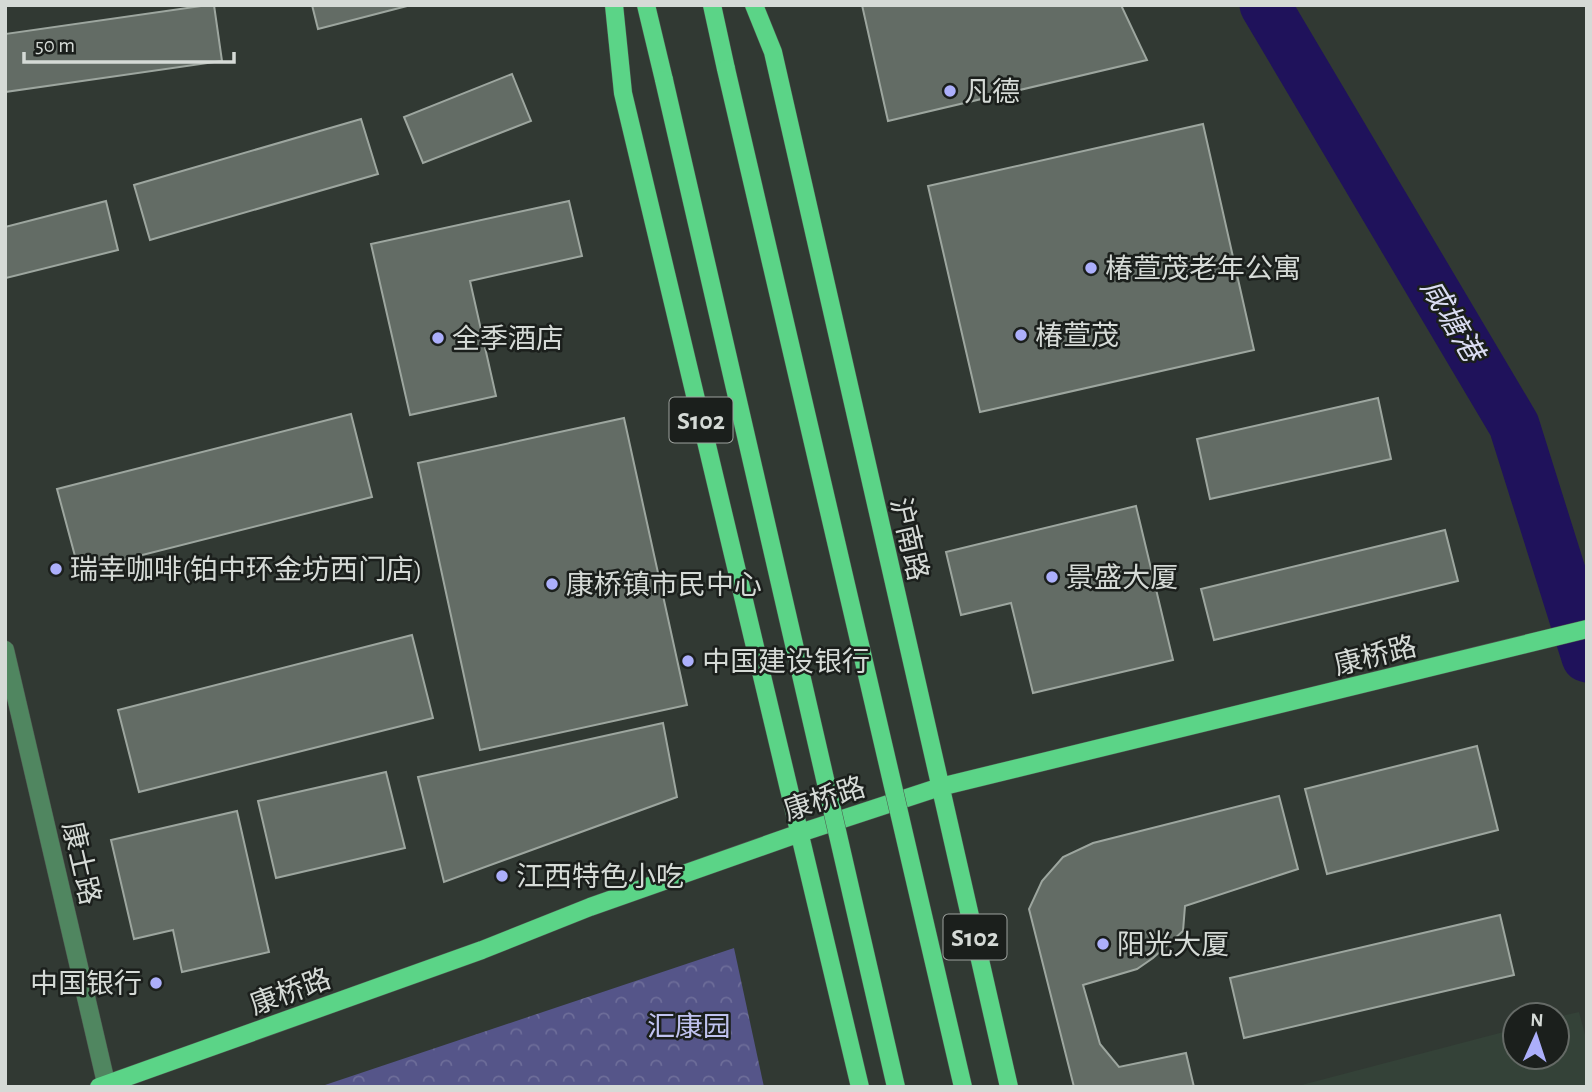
<svg xmlns="http://www.w3.org/2000/svg" width="1592" height="1092" viewBox="0 0 1592 1092" font-family="'Alegreya Sans','Noto Sans SC',sans-serif">
<defs>
<pattern id="park-crowns" width="20" height="18" patternUnits="userSpaceOnUse" patternTransform="scale(1.75)"><rect width="20" height="18" fill="#555589"/><path d="M2 6a3 3 0 1 1 6 0M12 15a3 3 0 1 1 6 0" fill="none" stroke="#6d6d99"/></pattern>
</defs>
<rect width="100%" height="100%" fill="#313933"/>
<path fill="#344238" d="M 1579,1012 L 1587,1042 L 1587,1087 L 1294,1087 L 1515,1029 L 1515,1057 L 1557,1057 L 1557,1017 Z"/>
<path fill="url(#park-crowns)" d="M 734,948 L 764,1087 L 319,1087 Z"/>
<g fill="none" stroke-linecap="round" stroke-linejoin="round">
<path stroke="#1f125b" stroke-width="51" d="M 1265,5 L 1514,425 L 1587,657"/>
</g>
<path fill="#636c65" stroke="#9da69f" stroke-width="2" d="M 208,5 L 214,5 L 222,61 L 5,92 L 5,34 Z
M 312,5 L 411,5 L 318,29 Z
M 862,5 L 1121,5 L 1147,60 L 888,121 Z
M 512,74 L 531,121 L 423,163 L 404,117 Z
M 361,119 L 378,174 L 150,240 L 134,185 Z
M 1203,124 L 1254,350 L 980,412 L 928,186 Z
M 106,201 L 118,250 L 6,278 L 5,227 Z
M 569,201 L 582,256 L 470,281 L 496,396 L 410,415 L 371,244 Z
M 1378,398 L 1391,459 L 1210,499 L 1197,439 Z
M 351,414 L 372,497 L 79,571 L 57,489 Z
M 624,418 L 687,705 L 480,750 L 418,463 Z
M 1136,506 L 1173,660 L 1033,693 L 1011,603 L 961,615 L 946,552 Z
M 1445,530 L 1458,581 L 1214,640 L 1201,589 Z
M 412,635 L 433,718 L 139,792 L 118,710 Z
M 663,723 L 677,797 L 444,882 L 418,777 Z
M 1477,746 L 1498,830 L 1327,874 L 1305,789 Z
M 386,772 L 405,848 L 276,878 L 258,801 Z
M 1279,796 L 1298,869 L 1185,906 L 1183,931 L 1153,958 L 1137,969 L 1083,985 L 1100,1044 L 1119,1067 L 1186,1053 L 1194,1087 L 1074,1087 L 1029,909 L 1042,881 L 1063,857 L 1093,843 Z
M 237,811 L 269,952 L 182,972 L 173,930 L 134,939 L 111,840 Z
M 1500,915 L 1514,975 L 1244,1038 L 1230,978 Z"/>
<g fill="none" stroke-linecap="round" stroke-linejoin="round">
<g stroke="#4f5650" stroke-width="19">
<path id="minor" d="M 5,650 L 107,1087"/>
</g>
<g stroke="#4f5650" stroke-width="19">
<path id="major" d="M 614,5 L 623,93 L 860,1087
M 646,5 L 664,80
M 712,5 L 726,69
M 754,5 L 773,52 L 1009,1087
M 99,1087 L 482,950 L 590,907 L 800,833 L 940,787 L 1587,629"/>
</g>
<use href="#minor" stroke="#508660" stroke-width="18"/>
<use href="#major" stroke="#5bd487" stroke-width="18"/>
<g stroke="#4f5650" stroke-width="19" stroke-linecap="butt">
<path id="major-bridge" d="M 726,69 L 963,1087
M 664,80 L 896,1087"/>
</g>
<use href="#major-bridge" stroke="#5bd487" stroke-width="18"/>
</g>
<g fill="#acaffb" stroke="#1b1f1c" stroke-width="2.5">
<circle cx="950" cy="91" r="7"/>
<circle cx="1091" cy="268" r="7"/>
<circle cx="1021" cy="335" r="7"/>
<circle cx="438" cy="338" r="7"/>
<circle cx="56" cy="569" r="7"/>
<circle cx="1052" cy="577" r="7"/>
<circle cx="552" cy="584" r="7"/>
<circle cx="688" cy="661" r="7"/>
<circle cx="502" cy="876" r="7"/>
<circle cx="1103" cy="944" r="7"/>
<circle cx="156" cy="983" r="7"/>
</g>
<g text-anchor="middle" stroke-width="5" stroke-linejoin="round" paint-order="stroke">
<g fill="#1b1f1c" stroke="#9da29e" stroke-width="2">
<rect x="669.5" y="397.5" width="63" height="45" rx="5"/>
<rect x="943.5" y="914.5" width="63" height="45" rx="5"/>
</g>
<g font-size="26" font-weight="bold" fill="#d5dad6">
<text x="701" y="429">S102</text>
<text x="975" y="946">S102</text>
</g>
<g font-size="28" fill="#d5dad6" stroke="#1b1f1c" text-anchor="start">
<text x="964" y="101">凡德</text>
<text x="1105" y="278">椿萱茂老年公寓</text>
<text x="1035" y="345">椿萱茂</text>
<text x="452" y="348">全季酒店</text>
<text x="70" y="579">瑞幸咖啡(铂中环金坊西门店)</text>
<text x="1066" y="587">景盛大厦</text>
<text x="566" y="594">康桥镇市民中心</text>
<text x="702" y="671">中国建设银行</text>
<text x="516" y="886">江西特色小吃</text>
<text x="1117" y="954">阳光大厦</text>
<text x="142" y="993" text-anchor="end">中国银行</text>
</g>
<g font-size="28" fill="#d5dad6" stroke="#1b1f1c">
<text transform="translate(910 539) rotate(77)" y="10">沪南路</text>
<text transform="translate(1375 655) rotate(-14)" y="10">康桥路</text>
<text transform="translate(824 798) rotate(-18)" y="10">康桥路</text>
<text transform="translate(82 863) rotate(77)" y="10">康士路</text>
<text transform="translate(290 991) rotate(-20)" y="10">康桥路</text>
</g>
<g font-size="28" fill="#c0c3ef" stroke="#1b1f1c">
<text x="689" y="1036">汇康园</text>
</g>
<g font-size="30" font-style="italic" fill="#dadcf2" stroke="#1b1f1c">
<text transform="translate(1452 320) rotate(59)" y="10">咸塘港</text>
</g>
</g>
<rect width="1592" height="1092" fill="none" stroke="#d5dad6" stroke-width="14"/>
<g transform="translate(1536 1036) rotate(3)"><circle r="33" fill="#1b1f1c" stroke="#656a66" stroke-width="2"/>
<path d="M0-5L12 26L0 18L-12 26Z" fill="#acaffb"/>
<text y="-10" font-size="19" font-weight="bold" text-anchor="middle" fill="#d5dad6">N</text>
</g>
<path d="M24 52v10h210v-10" fill="none" stroke="#d5dad6" stroke-width="3.5"/>
<text x="35" y="52" font-size="21" fill="#d5dad6" stroke="#1b1f1c" stroke-width="5" paint-order="stroke">50 m</text>
</svg>
